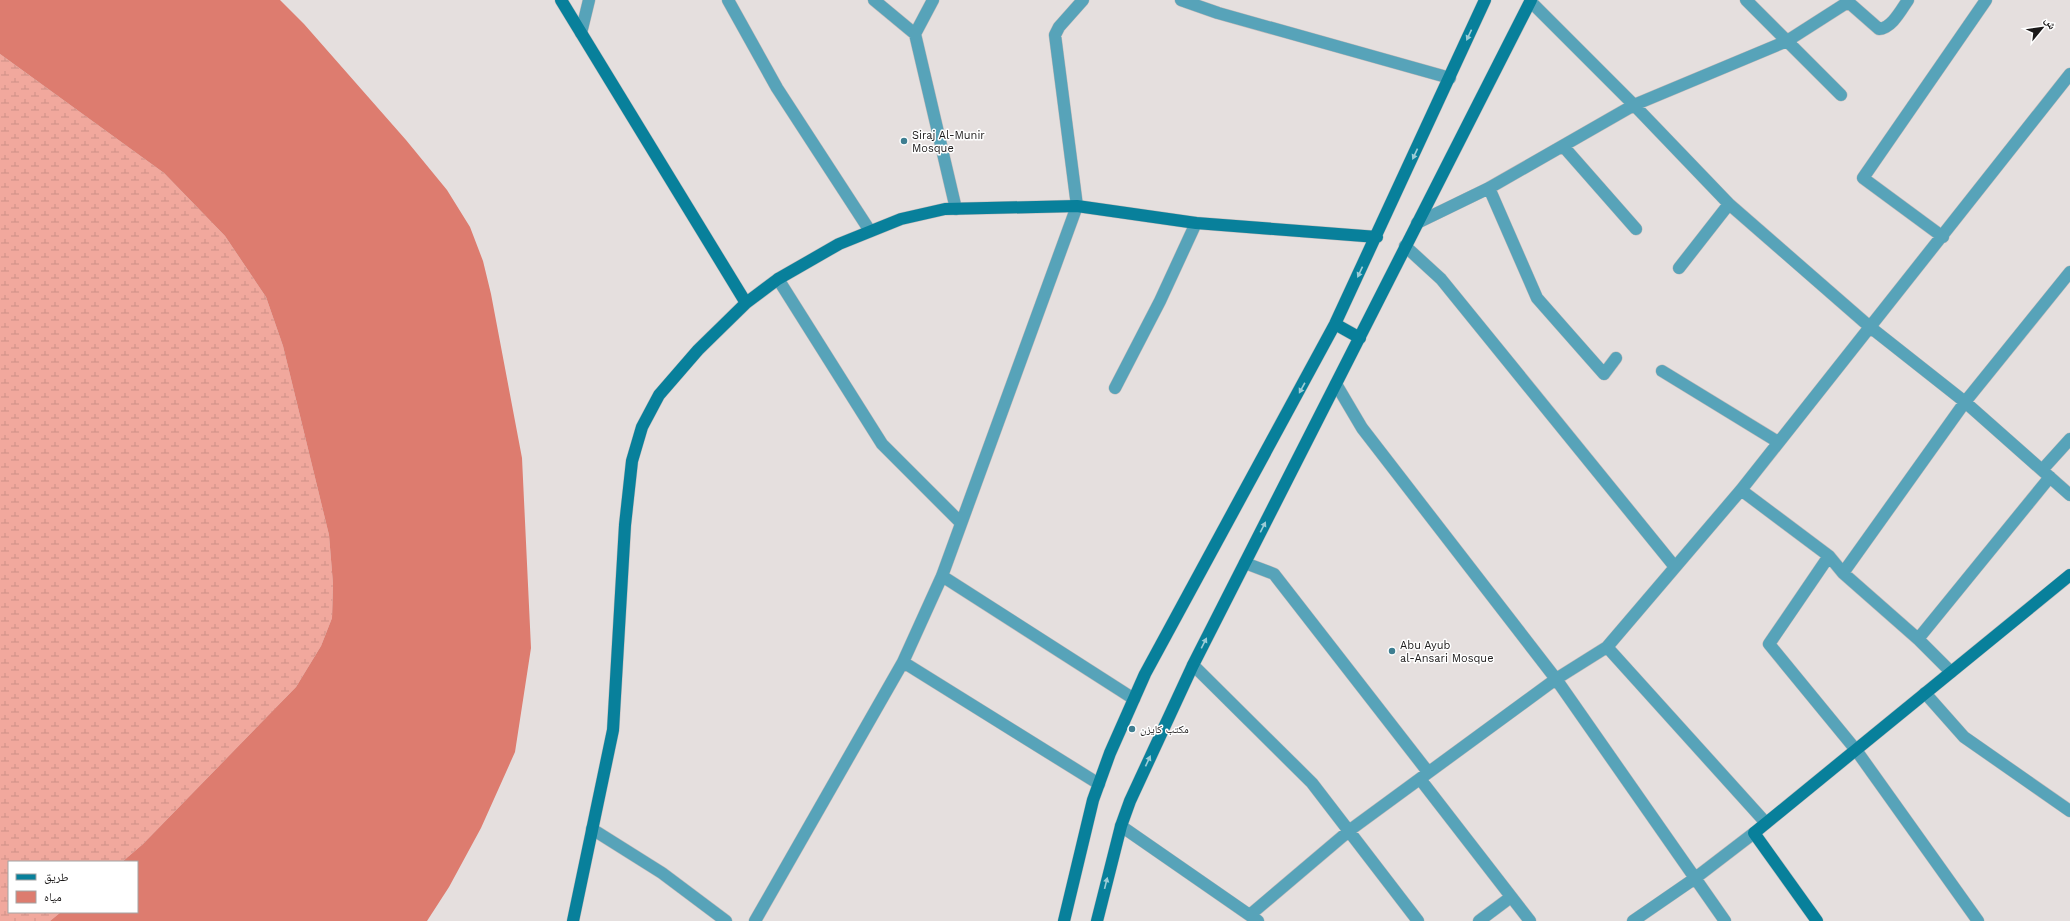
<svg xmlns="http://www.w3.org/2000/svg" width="2070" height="921" viewBox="0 0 2070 921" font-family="'Work Sans','Noto Naskh Arabic',sans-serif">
<defs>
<pattern id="wetland-marsh" width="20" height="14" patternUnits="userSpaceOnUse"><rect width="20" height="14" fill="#f1a89d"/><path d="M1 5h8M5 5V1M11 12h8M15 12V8" fill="none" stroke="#ce9087"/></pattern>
</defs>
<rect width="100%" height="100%" fill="#e5dfde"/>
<path fill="url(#wetland-marsh)" d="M 0,54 L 164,173 L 225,236 L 266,297 L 283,346 L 329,535 L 333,584 L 332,618 L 321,646 L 296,687 L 143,844 L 122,862 L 9,862 L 9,912 L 61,912 L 50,921 L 0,921 Z"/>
<path fill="#dd7c6f" d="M 0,0 L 280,0 L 304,24 L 406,140 L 447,190 L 470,227 L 483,261 L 491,294 L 522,458 L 531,648 L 515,752 L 481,828 L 449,887 L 427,921 L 50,921 L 61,912 L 137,912 L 137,862 L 122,862 L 143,844 L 296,687 L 321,646 L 332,618 L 333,584 L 329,535 L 283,346 L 266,297 L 225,236 L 164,173 L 0,54 Z"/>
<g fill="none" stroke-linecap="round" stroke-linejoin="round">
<g stroke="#c1bbbb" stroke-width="13">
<path id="street" d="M 728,0 L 777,88 L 870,231
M 874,0 L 915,34 L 956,209
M 1181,0 L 1218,13 L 1450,78
M 1746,0 L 1841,95
M 1846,0 L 1879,29 C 1892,28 1901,10 1908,0
M 1531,2 L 1634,105 L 1729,204 L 1870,327 L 1965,402 L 2070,495
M 581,33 L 589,0
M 915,34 L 933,0
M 1563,146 L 1636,229
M 1489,188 L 1537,298 L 1604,374 L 1616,358
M 1417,223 L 1489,188 L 1634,105 L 1787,41 L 1848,2
M 1943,237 L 1863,178 L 1986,0
M 1405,246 L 1441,279 L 1675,567
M 1679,268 L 1729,204
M 778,279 L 882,444 L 960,522
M 1662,371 L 1778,442
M 1336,384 L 1362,428 L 1556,679 L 1725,921
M 1115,388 L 1160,301 L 1196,223
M 2042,470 L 2070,439
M 1741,490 L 1829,556 L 1843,573 L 1918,639 L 1951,672
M 1829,556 L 1769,644 L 1856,750 L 1978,921
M 1245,563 L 1274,574 L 1428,772
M 1843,573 L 1965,402 L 2070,272
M 942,576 L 1134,699
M 1918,639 L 2050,477
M 1607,647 L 1766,823
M 903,662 L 1099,784
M 1193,665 L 1312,783 L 1418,921
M 1925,693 L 1964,737 L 2070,811
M 1420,779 L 1530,921
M 1121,826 L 1258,921
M 592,829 L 662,873 L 726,921
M 1251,914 L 1350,830 L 1556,679 L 1607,647 L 1741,490 L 2070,74
M 755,921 L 903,662 L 942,576 L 1077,206 L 1055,35 L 1059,27 L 1083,0
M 1479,921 L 1511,897
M 1633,921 L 1694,879 L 1754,833"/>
</g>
<g stroke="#c1bbbb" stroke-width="13">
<path id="secondary" d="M 561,0 L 746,303
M 1335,324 L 1360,338
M 573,921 L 613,730 L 625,525 L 632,461 L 642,427 L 659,395 L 698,350 L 746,303 L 778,279 L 839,244 L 901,219 L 945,209 L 1077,206 L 1196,223 L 1377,237
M 1064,921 L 1093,800 L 1110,753 L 1145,674 L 1335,324 L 1485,0
M 1097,921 L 1121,826 L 1130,801 L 1193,665 L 1531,0
M 1817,921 L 1754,833 L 2070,575"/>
</g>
<use href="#street" stroke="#57a3b9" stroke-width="12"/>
<use href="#secondary" stroke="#08809b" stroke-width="12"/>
</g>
<defs><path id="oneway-solid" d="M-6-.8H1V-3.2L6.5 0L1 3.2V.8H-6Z"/></defs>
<g fill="#9cccd7">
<use href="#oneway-solid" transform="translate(1469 35) rotate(115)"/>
<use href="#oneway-solid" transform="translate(1415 154) rotate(115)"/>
<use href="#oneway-solid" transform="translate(1360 272) rotate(115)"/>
<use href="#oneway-solid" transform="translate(1302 388) rotate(119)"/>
<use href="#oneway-solid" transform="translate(1263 527) rotate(-63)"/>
<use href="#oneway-solid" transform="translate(1204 643) rotate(-63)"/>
<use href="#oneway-solid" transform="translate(1148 761) rotate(-65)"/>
<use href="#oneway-solid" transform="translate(1106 883) rotate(-76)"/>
</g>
<g fill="#3e7e91" stroke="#fff" stroke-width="1.5">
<circle cx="904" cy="141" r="4"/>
<circle cx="1392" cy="651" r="4"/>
<circle cx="1132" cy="729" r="4"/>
</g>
<g text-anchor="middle" stroke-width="3" stroke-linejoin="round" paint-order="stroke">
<g font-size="11" fill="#1b1919" stroke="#fff" text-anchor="start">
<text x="912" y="139">Siraj Al-Munir<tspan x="912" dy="13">Mosque</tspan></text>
<text x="1400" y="649">Abu Ayub<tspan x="1400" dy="13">al-Ansari Mosque</tspan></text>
<text x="1140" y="733">مكتب كايزن</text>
</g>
</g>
<rect x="8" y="861" width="130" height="52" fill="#ffffff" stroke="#a4a3a3"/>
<rect x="16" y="874" width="20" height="6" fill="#08809b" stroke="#a4a3a3"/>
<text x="44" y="881" font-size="12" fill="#1b1919">طريق</text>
<rect x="16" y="891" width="20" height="12" fill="#dd7c6f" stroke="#a4a3a3"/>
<text x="44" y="901" font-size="12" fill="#1b1919">مياه</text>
<g transform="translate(2042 28) rotate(61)" stroke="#ffffff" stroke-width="3" paint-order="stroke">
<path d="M0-3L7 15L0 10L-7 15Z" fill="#1b1919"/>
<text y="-6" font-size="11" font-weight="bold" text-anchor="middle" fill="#1b1919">ش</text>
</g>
</svg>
